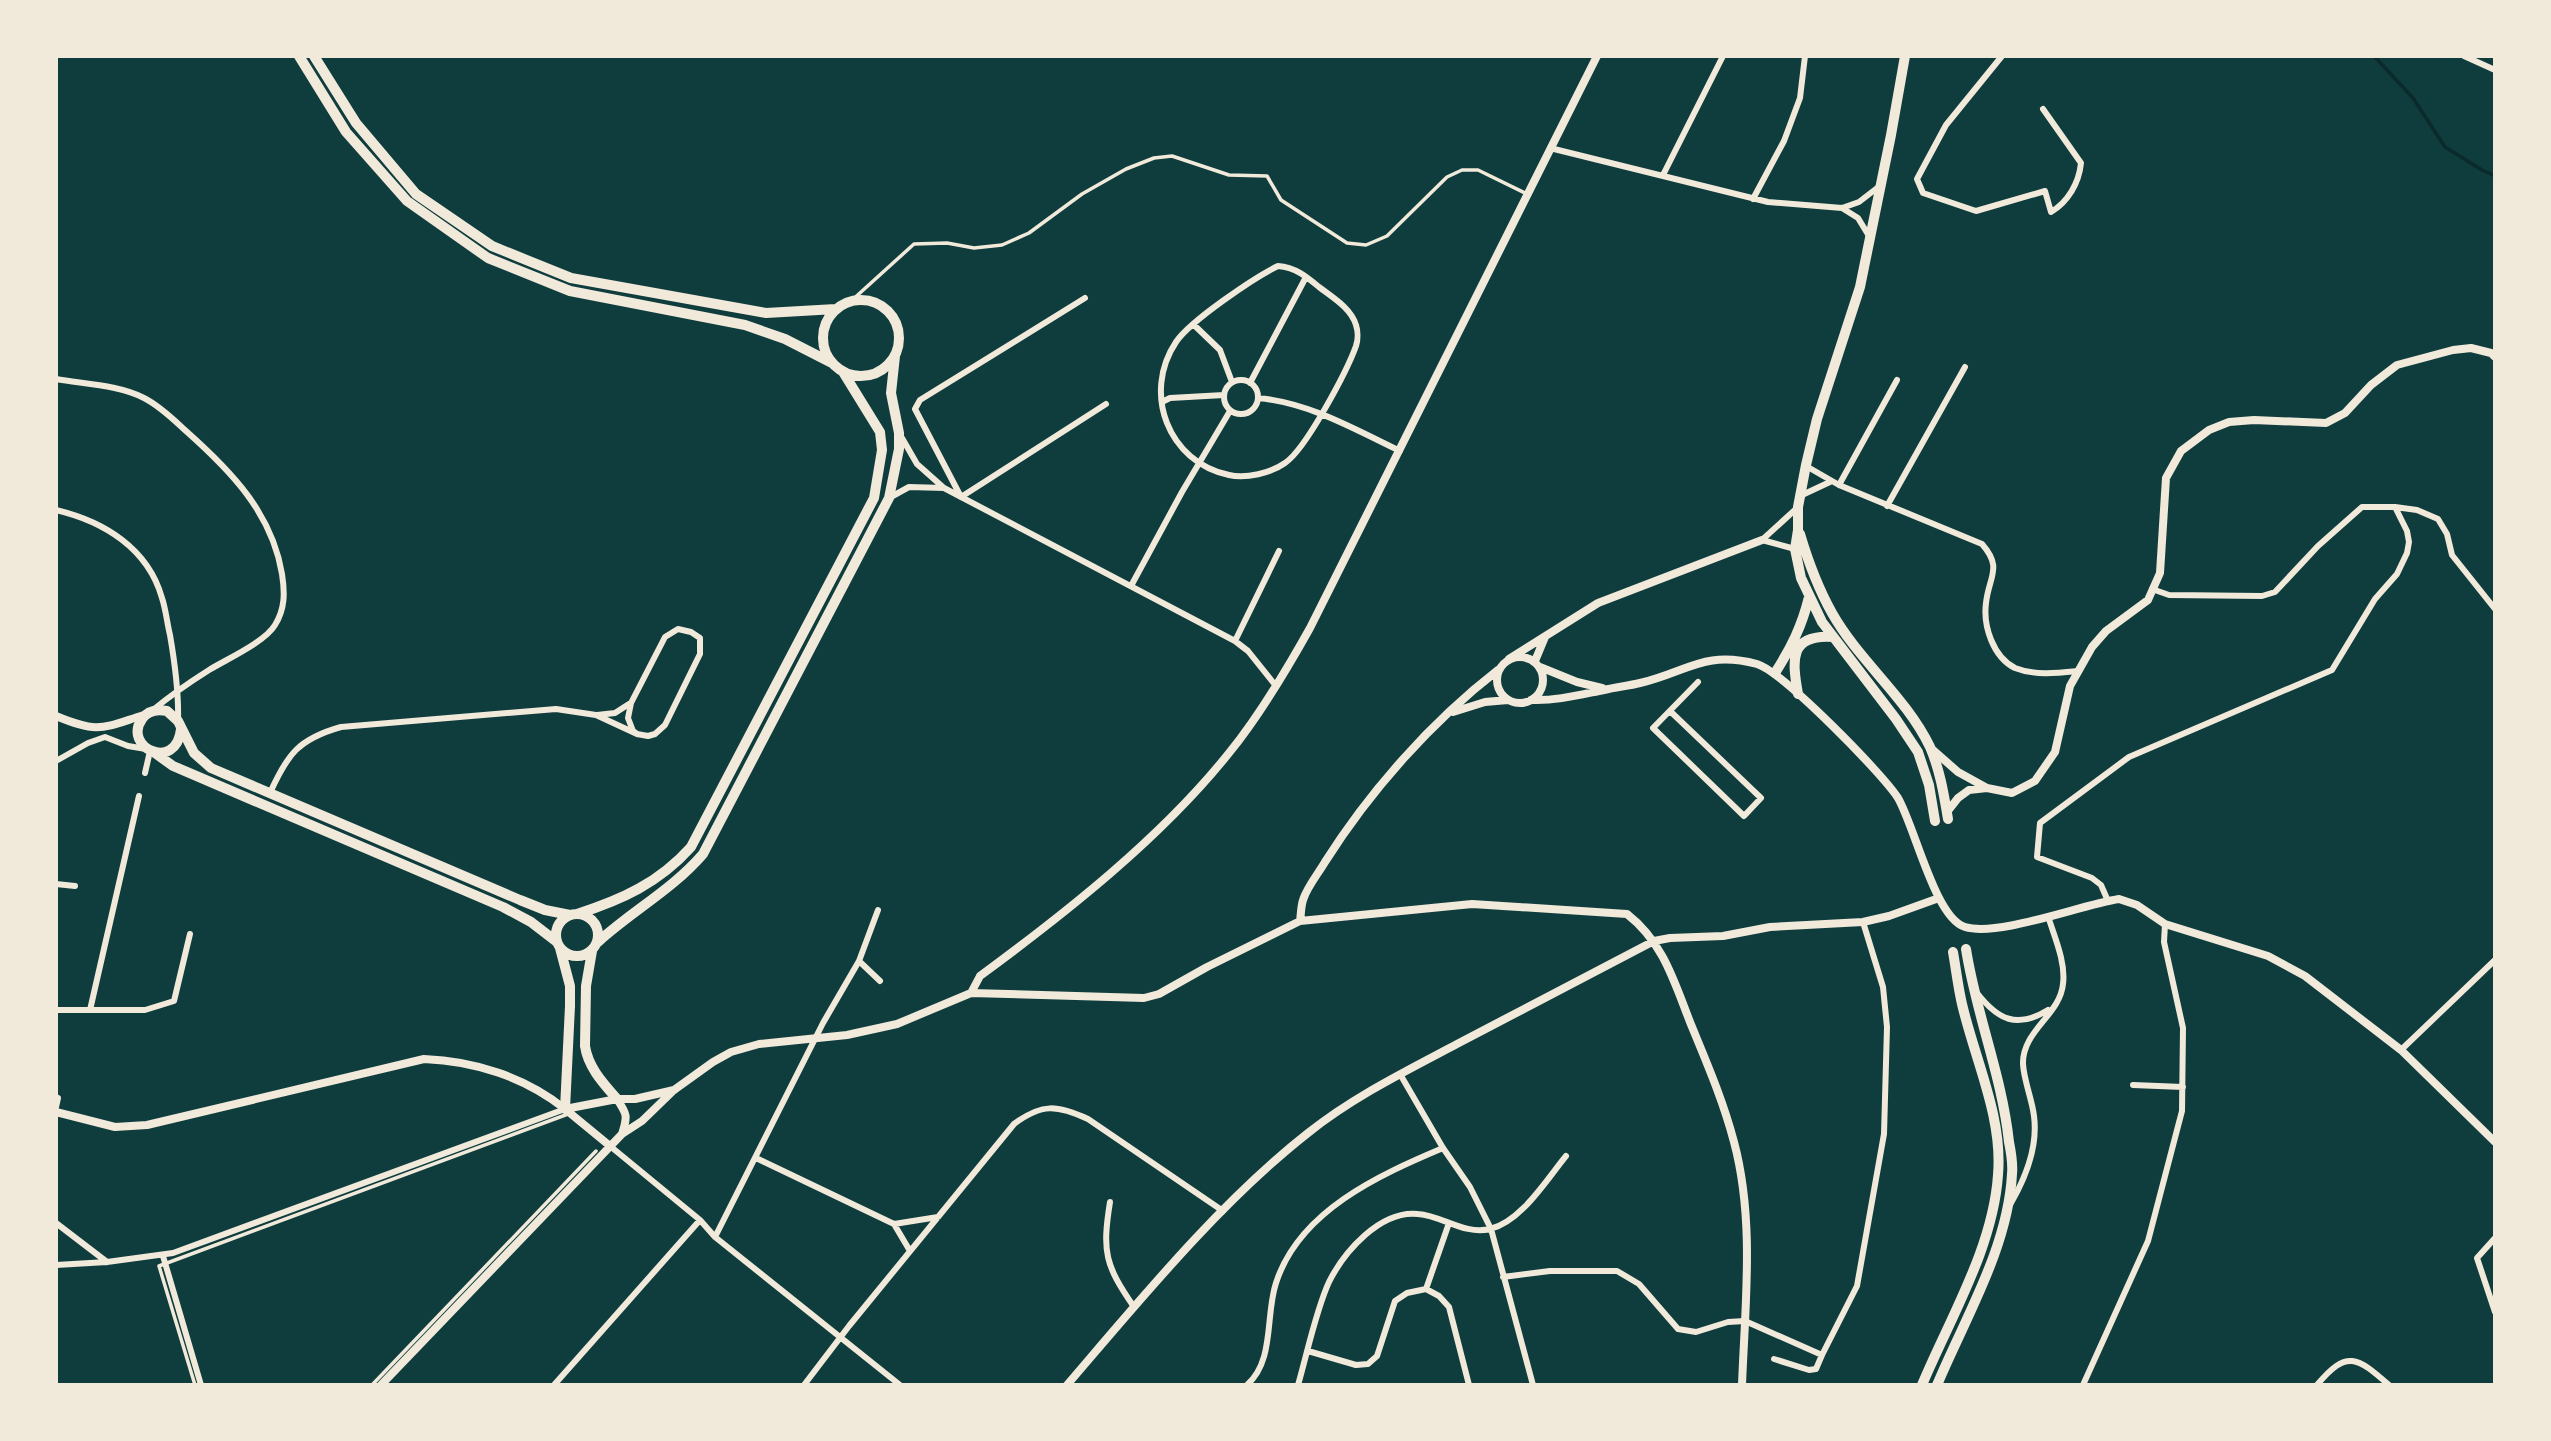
<svg xmlns="http://www.w3.org/2000/svg" width="2551" height="1441" viewBox="0 0 2551 1441" font-family="Raleway,sans-serif">
<rect width="100%" height="100%" fill="#0f3d3e"/>
<g fill="none" stroke-linecap="round" stroke-linejoin="round">
<path stroke="#0a2a2b" stroke-width="3.5" d="M 2374,56 L 2413,98 L 2445,147 L 2482,170 L 2495,176"/>
<path stroke="#f1e9da" stroke-width="3.5" d="M 850,302 L 914,244 L 947,243 L 974,248 L 1002,245 L 1029,233 L 1082,194 L 1126,169 L 1154,158 L 1172,156 L 1229,175 L 1267,176 L 1281,200 L 1347,243 L 1366,245 L 1387,236 L 1447,177 L 1462,170 L 1478,170 L 1527,194
M 195,1385 L 159,1266 L 568,1114
M 372,1385 L 596,1151"/>
<path stroke="#f1e9da" stroke-width="6" d="M 2002,56 L 1946,125 L 1917,179 L 1923,193 L 1976,211 L 2045,191 L 2051,212 C 2068,202 2079,183 2081,163 L 2043,109
M 2464,56 L 2495,70
M 1550,148 L 1768,202 L 1842,208 L 1859,202 L 1881,185
M 1663,175 L 1723,56
M 1753,199 L 1784,141 L 1800,98 L 1805,56
M 1842,208 L 1858,218 L 1869,236
M 1278,266 C 1295,267 1307,277 1319,287 C 1332,297 1351,308 1356,325 C 1358,331 1358,340 1356,346 C 1347,371 1306,449 1285,463 C 1271,473 1246,479 1229,475 C 1168,462 1142,393 1176,342 C 1190,321 1255,277 1278,266 Z
M 1085,298 L 920,400 L 915,409 L 961,497 L 1106,404
M 1193,324 L 1220,350 L 1232,382
M 56,379 C 84,384 119,385 144,398 C 160,406 174,420 186,431 C 231,471 272,513 282,574 C 285,593 285,609 275,625 C 265,642 227,659 209,670 C 190,682 171,695 153,710
M1224 397a17 17 0 1 1 34 0a17 17 0 1 1-34 0Z
M 1250,383 L 1306,277
M 1258,398 C 1310,403 1354,429 1400,451
M 1162,402 L 1170,398 L 1224,395
M 902,438 L 917,464 L 944,488 L 1235,641 L 1248,651 L 1276,686
M 1806,466 L 1839,485 L 1982,544 C 2003,568 1989,576 1986,603 C 1983,626 1993,657 2015,668 C 2035,676 2059,673 2079,671
M 1839,485 L 1897,380
M 1800,496 L 1832,481
M 889,498 L 909,487 L 944,488
M 1887,506 L 1965,367
M 56,510 C 103,521 148,548 162,598 C 166,610 167,623 170,635 C 175,664 179,691 178,721
M 1762,540 L 1797,508
M 1762,540 L 1795,549
M 1131,586 L 1182,492 L 1230,411
M 2152,589 L 2169,595 L 2262,596 L 2275,592 L 2318,546 L 2362,507 L 2395,507
M 1235,641 L 1279,551
M 1670,711 L 1761,798 L 1744,816 L 1653,728 L 1698,682
M 597,715 L 615,713 L 629,704
M 56,761 L 88,743 L 105,737 L 128,746 L 146,749
M 145,773 L 150,751
M 270,793 C 287,755 298,739 341,727 L 556,709 L 596,715 L 637,734 L 648,736 L 655,734 L 665,725 L 700,654 L 700,638 L 691,632 L 678,629 L 665,637 L 631,703 L 628,718 L 633,731 L 637,734
M 56,884 L 75,886
M 2108,901 L 2101,885 L 2092,878 L 2037,857 L 2040,823 L 2129,757 L 2332,670 L 2375,599 L 2397,574 L 2407,553 L 2409,542 L 2407,531 L 2395,507 L 2417,510 L 2438,519 L 2447,534 L 2452,555 L 2495,609
M 859,961 L 880,981
M 1977,993 C 1998,1020 2017,1029 2048,1010
M 56,1010 L 145,1010 L 174,1001 L 190,934
M 90,1010 L 139,796
M 2401,1050 L 2495,960
M 1400,1074 L 1443,1148 L 1470,1187 L 1491,1229 L 1533,1385
M 2133,1085 L 2183,1087
M 56,1097 L 58,1098 L 56,1107
M 610,1146 L 700,1220 L 715,1237 L 900,1385
M 756,1158 L 894,1224 L 938,1217
M 1110,1202 C 1102,1252 1105,1265 1134,1307
M 2011,1203 C 2026,1177 2038,1146 2034,1116 C 2032,1099 2024,1081 2023,1064 C 2022,1031 2060,1015 2063,984 C 2066,962 2054,936 2048,916
M 56,1223 L 107,1262
M 894,1224 L 910,1251
M 715,1237 L 823,1023 L 859,961 L 878,910
M 2495,1238 L 2477,1258 L 2495,1312
M 163,1256 L 201,1385
M 56,1265 L 107,1262 L 173,1253 L 565,1109
M 1503,1277 L 1550,1271 L 1617,1271 L 1639,1284 L 1678,1329 L 1696,1332 L 1728,1322 L 1745,1321 L 1822,1355 L 1857,1286 L 1884,1134 L 1887,1027 L 1883,987 L 1863,922
M 1426,1289 L 1449,1223
M 1308,1351 L 1356,1365 L 1368,1364 L 1377,1356 L 1395,1301 L 1407,1293 L 1426,1289 L 1439,1296 L 1449,1307 L 1469,1385
M 1774,1359 L 1809,1370 L 1816,1369 L 1822,1355
M 554,1385 L 700,1220
M 804,1385 L 849,1326 L 1014,1124 C 1042,1103 1057,1105 1088,1119 L 1223,1211
M 1247,1385 C 1275,1360 1265,1316 1276,1283 C 1299,1211 1379,1175 1443,1148
M 1298,1385 C 1307,1354 1316,1310 1329,1282 C 1344,1252 1380,1210 1418,1214 C 1443,1216 1464,1235 1490,1229 C 1521,1222 1547,1179 1566,1156
M 2083,1385 L 2148,1241 L 2182,1111 L 2183,1028 L 2164,942 L 2165,924
M 2317,1385 C 2347,1349 2357,1357 2389,1385"/>
<path stroke="#f1e9da" stroke-width="8" d="M1497 680a23 23 0 1 1 46 0a23 23 0 1 1-46 0Z
M 1509,659 L 1598,603 L 1762,540
M 1535,661 L 1545,637
M 1540,667 L 1577,682 L 1602,688
M 1531,700 C 1556,701 1579,695 1604,690 C 1616,687 1628,686 1640,683 C 1687,672 1704,650 1757,664 C 1783,672 1882,773 1898,798 C 1915,827 1935,918 1965,927 C 1999,937 2080,905 2119,899 L 2137,905 L 2165,924 L 2268,956 L 2305,976 L 2401,1050 L 2495,1142
M 1453,712 L 1485,702 L 1508,700
M 56,716 C 99,734 102,728 144,715
M 1933,750 L 1958,772 L 1987,788
M 1947,812 L 1958,798 L 1969,790 L 1987,788 L 2012,793 L 2035,781 L 2055,752 L 2070,686 L 2092,647 L 2106,631 L 2148,600 L 2160,573 L 2166,478 L 2181,451 L 2209,430 L 2229,422 L 2254,420 L 2326,423 L 2345,413 L 2371,385 L 2397,365 L 2453,350 L 2471,348 L 2491,353 L 2495,357
M 1300,921 C 1301,914 1301,906 1303,900 C 1307,887 1318,874 1325,862 C 1370,791 1431,722 1498,670
M 971,993 L 980,976 C 1067,912 1162,837 1229,753 C 1260,715 1286,671 1310,628 L 1597,56
M 617,1099 L 635,1099 L 674,1090
M 56,1112 L 115,1127 L 147,1125 L 424,1059 C 475,1061 525,1077 565,1109
M 622,1134 L 642,1121 L 674,1090 L 713,1062 L 731,1052 L 759,1044 L 847,1035 L 897,1024 L 971,993 L 1144,998 L 1159,994 L 1207,967 L 1300,921 L 1472,904 L 1627,914 C 1663,942 1674,981 1690,1022 C 1706,1061 1723,1100 1734,1142 C 1755,1220 1745,1305 1742,1385
M 381,1385 L 622,1134 C 628,1116 627,1114 617,1099 L 565,1109 L 610,1146
M 1067,1385 C 1140,1300 1220,1202 1308,1133 C 1353,1097 1406,1071 1457,1044 C 1523,1009 1589,975 1654,941 L 1670,938 L 1723,936 L 1770,927 L 1863,922 L 1889,916 L 1939,898"/>
<path stroke="#f1e9da" stroke-width="10" d="M 299,56 L 346,132 L 407,201 L 488,258 L 570,291 L 745,325 L 785,339 L 832,363
M 314,56 L 356,123 L 416,194 L 492,246 L 571,278 L 766,313 L 836,309
M 1905,56 L 1891,135 L 1860,287 L 1817,419 L 1806,465 L 1798,507 L 1798,530 L 1795,549 L 1801,578 L 1822,622 L 1896,719 L 1918,752 L 1929,785 L 1935,821
M823 338a38 38 0 1 1 76 0a38 38 0 1 1-76 0Z
M 1800,534 C 1808,561 1818,588 1832,613 C 1859,661 1906,697 1930,747 C 1940,770 1944,795 1948,819
M 1775,673 C 1791,648 1802,626 1809,597
M 1798,694 C 1792,660 1789,634 1833,637
M 181,729 C 176,773 122,747 142,719 C 148,710 157,709 167,711 L 178,721 L 194,753 L 211,768 L 520,900 L 545,910 L 570,915
M 155,753 L 173,766 L 503,907 L 531,922 L 557,942
M556 935a21 21 0 1 1 42 0a21 21 0 1 1-42 0Z
M 577,914 C 621,900 659,883 691,847 L 874,498 L 882,450 L 880,432 L 843,372
M 598,942 C 632,911 673,889 703,854 L 889,498 L 899,449 L 899,433 L 891,393 L 895,356
M 560,948 L 570,986 L 570,1006 L 565,1109
M 592,951 L 586,986 L 585,1046 C 588,1067 603,1083 617,1099
M 1922,1385 C 1950,1318 1993,1248 1998,1175 C 2003,1117 1975,1060 1962,1004 C 1958,987 1956,969 1953,952
M 1937,1385 C 1965,1318 2008,1248 2012,1174 C 2013,1164 2011,1152 2009,1142 C 2002,1076 1976,1014 1966,949"/>
</g>
<rect width="2551" height="1441" fill="none" stroke="#f1e9da" stroke-width="116"/>
</svg>
